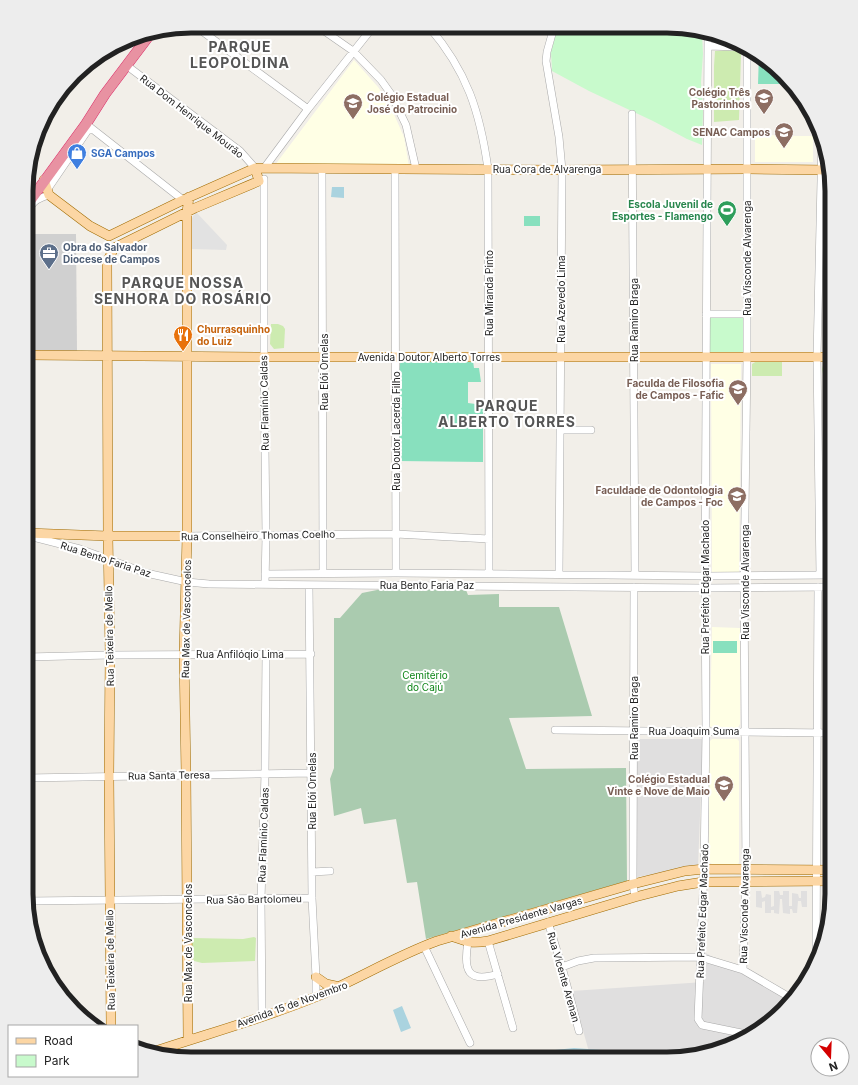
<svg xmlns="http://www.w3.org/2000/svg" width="858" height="1085" viewBox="0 0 858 1085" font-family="Inter,sans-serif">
<rect width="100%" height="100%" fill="#f2efe9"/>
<path fill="#e0dfdf" d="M 639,739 L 703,739 L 698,867 L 637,877 L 636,743 Z
M 756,891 L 761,891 L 762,898 L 765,897 L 766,894 L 771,895 L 771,907 L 774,906 L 774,891 L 779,891 L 780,895 L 783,895 L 783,891 L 789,891 L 789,906 L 792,906 L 792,893 L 798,894 L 799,898 L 801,898 L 801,891 L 807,891 L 807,907 L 802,907 L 801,901 L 798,901 L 797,913 L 793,913 L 792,909 L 790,909 L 790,914 L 783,913 L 782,899 L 780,899 L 779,914 L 774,913 L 774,910 L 771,910 L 771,913 L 765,913 L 765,901 L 762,902 L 762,908 L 756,907 Z
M 704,952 L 789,1000 L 749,1037 L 677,1059 L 591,1059 L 572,991 L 704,982 Z"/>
<path fill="#ffffe5" d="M 354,60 L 378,87 L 389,103 L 404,137 L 409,166 L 275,165 Z
M 755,134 L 787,136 L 787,134 L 793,134 L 793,136 L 813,136 L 813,162 L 755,162 Z
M 711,364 L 741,364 L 739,572 L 712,572 L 712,570 Z
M 712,627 L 740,628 L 740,724 L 737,729 L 713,729 L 710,726 Z
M 712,739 L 737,739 L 739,741 L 739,862 L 738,865 L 712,864 L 709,862 L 709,742 Z"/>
<path fill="#d0d0d0" d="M 34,234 L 76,234 L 77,351 L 35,351 L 34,349 Z"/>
<path fill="#cdebb0" d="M 737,50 L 741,54 L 739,120 L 714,122 L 714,66 L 715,51 Z
M 271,324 L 278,324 L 283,326 L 285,329 L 284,348 L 274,349 L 270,344 Z
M 757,361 L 781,361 L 782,362 L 782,376 L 752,376 L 752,364 Z
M 832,361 L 832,375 L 823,374 L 822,369 L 824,362 Z
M 254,937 L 256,938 L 255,961 L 202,963 L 194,961 L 192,956 L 192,938 L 243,939 Z"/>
<path fill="#aacbaf" d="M 382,589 L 466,590 L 468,595 L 499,594 L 499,607 L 559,607 L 592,716 L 509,718 L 526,769 L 626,768 L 627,881 L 426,939 L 417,882 L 407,883 L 396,819 L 364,824 L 361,808 L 334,816 L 330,779 L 334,768 L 334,618 L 340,618 L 362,593 Z"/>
<path fill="#c8facc" d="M 558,27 L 688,27 L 702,33 L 703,54 L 701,82 L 703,111 L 702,145 L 687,139 L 653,121 L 589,91 L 552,71 L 551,52 Z
M 708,316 L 744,316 L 743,355 L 708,355 Z"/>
<path fill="#88e0be" d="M 759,54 L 787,84 L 758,84 Z
M 524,216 L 540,216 L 540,226 L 524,226 Z
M 401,360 L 473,361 L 474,368 L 479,368 L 481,382 L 468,382 L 468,403 L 483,405 L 483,462 L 398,461 L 399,378 L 400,364 Z
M 713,641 L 737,641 L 737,653 L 713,653 Z"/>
<path fill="#e2e2e2" d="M 196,212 L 227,245 L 226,250 L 192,249 L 192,218 Z"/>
<path fill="#aad3df" d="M 332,187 L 344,187 L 344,198 L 331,197 Z
M 402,1006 L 411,1028 L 401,1032 L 393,1010 Z
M 574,1048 L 672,1055 L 682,1057 L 677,1059 L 471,1059 Z"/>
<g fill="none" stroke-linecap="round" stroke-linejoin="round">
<g stroke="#a9a9a9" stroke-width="8">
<path id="minor" d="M 195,26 L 308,109
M 317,26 L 353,51 L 381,80 L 391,94 L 406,125 L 416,169
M 429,27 C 467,71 480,112 488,169 L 489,574
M 554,27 L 547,52 L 546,61 L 559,137 L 562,170 L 559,574
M 708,35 L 705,581 L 706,732 L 704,869 L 698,1019 L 702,1025 L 751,1035
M 708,46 L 739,47
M 126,65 L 240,151 L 255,168
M 632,114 L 635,574
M 86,124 L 183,200
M 265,167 L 308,109 L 373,27
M 322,169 L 323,574
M 395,169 L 396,573
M 264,179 L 264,357 L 266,536 L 265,584
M 47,190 L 90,127
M 27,228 C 28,209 28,201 49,195
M 706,314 L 747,314
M 27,316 L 31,933
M 561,430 L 591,430
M 29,536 L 80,549 L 146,573 L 187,582 L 209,584 L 705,588 L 832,587
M 187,536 L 396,534 L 489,539
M 265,574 L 396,573 L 705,576 L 832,575
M 820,575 L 817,357 L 822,137
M 309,585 L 312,898 L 316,977 L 316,997
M 634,587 L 633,884 L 635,897
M 27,657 L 110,655 L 311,654
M 555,730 L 832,733
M 26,778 L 312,773
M 312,872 L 330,871
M 27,901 L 312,898
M 548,922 L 562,967 L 579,1031
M 488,941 L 513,1028
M 468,942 C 463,971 468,983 498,974
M 424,946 L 470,1043
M 816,961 L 818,587
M 562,967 L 578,961 L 594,958 L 700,957 L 743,970 L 791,998
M 743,970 L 746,869 L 744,588 L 747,357 L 747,50
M 262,1016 L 261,899 L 265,774 L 266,654"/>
</g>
<g stroke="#a06b00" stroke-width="10">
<path id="major" d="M 44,180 L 49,195 L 90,226 L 109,236
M 109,236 L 183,200 L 255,168 L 562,170 L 747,169 L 829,170
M 114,248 L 195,208 L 259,181 L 255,168
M 27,355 L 264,357 L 832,357
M 27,533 L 108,536 L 187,536
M 451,936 C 468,942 471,944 488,941 L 635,897 L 678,886 L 703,882 L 832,881
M 316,977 L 326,984 L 340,987
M 111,1026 L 109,776 L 110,655 L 108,536 L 107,262 L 114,248
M 188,1040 L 186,774 L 184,654 L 187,536 L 187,212 L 189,197
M 150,1053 C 206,1034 263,1019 318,996 C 358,979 396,956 437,941 L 633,884 L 685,871 L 704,869 L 832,870"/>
</g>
<g stroke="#dc2a67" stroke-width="11">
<path id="highway" d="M 27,205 L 86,124 L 105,94 L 151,33"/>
</g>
<use href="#minor" stroke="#fff" stroke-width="7"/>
<use href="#major" stroke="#fcd6a4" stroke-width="9"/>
<use href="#highway" stroke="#e892a2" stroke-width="10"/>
</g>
<defs>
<g id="school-pin" transform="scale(1)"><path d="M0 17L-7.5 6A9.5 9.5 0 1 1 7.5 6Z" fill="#8d6e63" stroke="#fff"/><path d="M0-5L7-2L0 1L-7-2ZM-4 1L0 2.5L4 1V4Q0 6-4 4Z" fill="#fff"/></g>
<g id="university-pin" transform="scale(1)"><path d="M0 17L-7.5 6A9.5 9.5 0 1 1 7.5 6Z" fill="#8d6e63" stroke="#fff"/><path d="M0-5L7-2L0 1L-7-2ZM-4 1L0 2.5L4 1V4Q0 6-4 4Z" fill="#fff"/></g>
<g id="shop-pin" transform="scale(1)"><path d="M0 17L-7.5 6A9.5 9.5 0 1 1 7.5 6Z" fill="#3f7fe0" stroke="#fff"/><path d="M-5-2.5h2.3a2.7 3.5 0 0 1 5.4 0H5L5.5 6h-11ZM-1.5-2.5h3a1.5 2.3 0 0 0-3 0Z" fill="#fff"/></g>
<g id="stadium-pin" transform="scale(1)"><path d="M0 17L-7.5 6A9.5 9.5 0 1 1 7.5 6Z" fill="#2e9e5b" stroke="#fff"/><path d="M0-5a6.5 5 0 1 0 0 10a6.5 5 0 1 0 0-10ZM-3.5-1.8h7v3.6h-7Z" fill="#fff"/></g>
<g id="office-pin" transform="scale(1)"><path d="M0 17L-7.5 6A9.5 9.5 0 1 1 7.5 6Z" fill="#5c6f8a" stroke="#fff"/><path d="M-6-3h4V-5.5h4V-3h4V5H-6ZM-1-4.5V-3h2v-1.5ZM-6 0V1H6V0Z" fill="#fff"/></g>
<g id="restaurant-pin" transform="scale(1)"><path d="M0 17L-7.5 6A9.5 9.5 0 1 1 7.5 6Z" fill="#e8710a" stroke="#fff"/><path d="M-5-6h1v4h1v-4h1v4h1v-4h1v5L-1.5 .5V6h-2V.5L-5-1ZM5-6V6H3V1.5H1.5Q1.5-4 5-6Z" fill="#fff"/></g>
</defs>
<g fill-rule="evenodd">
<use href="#school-pin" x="764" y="98"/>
<use href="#school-pin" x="353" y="103"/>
<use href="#university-pin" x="784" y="132"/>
<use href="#shop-pin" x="77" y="153"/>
<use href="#stadium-pin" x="727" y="210"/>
<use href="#office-pin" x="49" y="253"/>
<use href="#restaurant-pin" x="183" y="335"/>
<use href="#university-pin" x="738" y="389"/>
<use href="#university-pin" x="737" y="496"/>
<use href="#school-pin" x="724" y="785"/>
</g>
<g text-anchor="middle" stroke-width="4" stroke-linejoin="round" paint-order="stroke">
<g font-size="10" font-weight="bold" fill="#785e54" stroke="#fff" text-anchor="end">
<text x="750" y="96">Colégio Três<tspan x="750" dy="12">Pastorinhos</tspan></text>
<text x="367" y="101" text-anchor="start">Colégio Estadual<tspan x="367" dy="12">José do Patrocinio</tspan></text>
<text x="770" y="136">SENAC Campos</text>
<text x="724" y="387">Faculda de Filosofia<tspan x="724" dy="12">de Campos - Fafic</tspan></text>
<text x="723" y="494">Faculdade de Odontologia<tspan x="723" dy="12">de Campos - Foc</tspan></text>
<text x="710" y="783">Colégio Estadual<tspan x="710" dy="12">Vinte e Nove de Maio</tspan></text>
</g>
<g font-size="10" fill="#222" stroke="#fff">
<text transform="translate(192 116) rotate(38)" y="4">Rua Dom Henrique Mourão</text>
<text x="547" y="173">Rua Cora de Alvarenga</text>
<text transform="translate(747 258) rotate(-90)" y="4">Rua Visconde Alvarenga</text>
<text transform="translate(489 293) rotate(-90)" y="4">Rua Miranda Pinto</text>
<text transform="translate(561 299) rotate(-90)" y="4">Rua Azevedo Lima</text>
<text transform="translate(634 320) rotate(-90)" y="4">Rua Ramiro Braga</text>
<text x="429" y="361">Avenida Doutor Alberto Torres</text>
<text transform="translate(324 372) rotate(-90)" y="4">Rua Elói Ornelas</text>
<text transform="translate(264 403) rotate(-91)" y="4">Rua Flamínio Caldas</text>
<text transform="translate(396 431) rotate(-90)" y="4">Rua Doutor Lacerda Filho</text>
<text transform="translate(258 535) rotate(-1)" y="4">Rua Conselheiro Thomas Coelho</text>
<text transform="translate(106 559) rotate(18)" y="4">Rua Bento Faria Paz</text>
<text transform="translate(745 582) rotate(-90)" y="4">Rua Visconde Alvarenga</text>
<text x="427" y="589">Rua Bento Faria Paz</text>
<text transform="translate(705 587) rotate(-90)" y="4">Rua Prefeito Edgar Machado</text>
<text transform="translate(186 619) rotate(-89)" y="4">Rua Max de Vasconcelos</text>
<text transform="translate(109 636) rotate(-91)" y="4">Rua Teixeira de Mello</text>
<text x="240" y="658">Rua Anfilóqio Lima</text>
<text transform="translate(634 718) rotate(-90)" y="4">Rua Ramiro Braga</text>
<text x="694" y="735">Rua Joaquim Suma</text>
<text transform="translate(169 775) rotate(-1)" y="4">Rua Santa Teresa</text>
<text transform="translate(312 791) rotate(-90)" y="4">Rua Elói Ornelas</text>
<text transform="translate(263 835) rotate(-88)" y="4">Rua Flamínio Caldas</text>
<text transform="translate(254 899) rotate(-1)" y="4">Rua São Bartolomeu</text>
<text transform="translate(744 906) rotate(-89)" y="4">Rua Visconde Alvarenga</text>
<text transform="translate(702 911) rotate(-88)" y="4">Rua Prefeito Edgar Machado</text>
<text transform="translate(521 917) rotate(-16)" y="4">Avenida Presidente Vargas</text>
<text transform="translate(188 943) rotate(-90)" y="4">Rua Max de Vasconcelos</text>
<text transform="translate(110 960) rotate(-91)" y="4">Rua Teixeira de Mello</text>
<text transform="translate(564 977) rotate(74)" y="4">Rua Vicente Arenan</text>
<text transform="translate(292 1004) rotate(-20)" y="4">Avenida 15 de Novembro</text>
</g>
<g font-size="10" font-weight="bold" fill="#366cbe" stroke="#fff" text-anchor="start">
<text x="91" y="157">SGA Campos</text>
</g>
<g font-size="10" font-weight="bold" fill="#27864d" stroke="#fff" text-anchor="end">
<text x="713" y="208">Escola Juvenil de<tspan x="713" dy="12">Esportes - Flamengo</tspan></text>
</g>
<g font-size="10" font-weight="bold" fill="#4e5e75" stroke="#fff" text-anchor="start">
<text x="63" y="251">Obra do Salvador<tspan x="63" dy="12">Diocese de Campos</tspan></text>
</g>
<g font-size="10" font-weight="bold" fill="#c56008" stroke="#fff" text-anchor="start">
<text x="197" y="333">Churrasquinho<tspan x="197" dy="12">do Luiz</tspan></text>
</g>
<g font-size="10" fill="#0c8416" stroke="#fff">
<text x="425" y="679">Cemitério<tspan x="425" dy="12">do Cajú</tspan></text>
</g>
<g font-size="14" font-weight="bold" letter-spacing="1" fill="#555" stroke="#fff">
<text x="240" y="52">PARQUE<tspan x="240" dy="16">LEOPOLDINA</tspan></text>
<text x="183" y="288">PARQUE NOSSA<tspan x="183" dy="16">SENHORA DO ROSÁRIO</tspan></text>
<text x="507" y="411">PARQUE<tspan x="507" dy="16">ALBERTO TORRES</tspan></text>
</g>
</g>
<path d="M0 0H858V1085H0ZM191 33H667A158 158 0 0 1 825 191V894A158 158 0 0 1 667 1052H191A158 158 0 0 1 33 894V191A158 158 0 0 1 191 33Z" fill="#ededed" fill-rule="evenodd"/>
<path fill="none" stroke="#222" stroke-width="5" d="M191 33H667A158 158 0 0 1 825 191V894A158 158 0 0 1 667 1052H191A158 158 0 0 1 33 894V191A158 158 0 0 1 191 33Z"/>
<rect x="8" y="1025" width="130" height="52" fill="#ffffff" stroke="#a7a7a7"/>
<rect x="16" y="1038" width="20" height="6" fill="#fcd6a4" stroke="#a7a7a7"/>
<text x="44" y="1045" font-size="12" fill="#222222">Road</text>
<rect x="16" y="1055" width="20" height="12" fill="#c8facc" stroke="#a7a7a7"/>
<text x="44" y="1065" font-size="12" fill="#222222">Park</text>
<g transform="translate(830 1057) rotate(161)"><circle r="19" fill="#ffffff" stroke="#a7a7a7"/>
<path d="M0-3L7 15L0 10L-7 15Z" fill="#d40000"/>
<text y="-6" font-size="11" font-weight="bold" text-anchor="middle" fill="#222222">N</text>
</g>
</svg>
